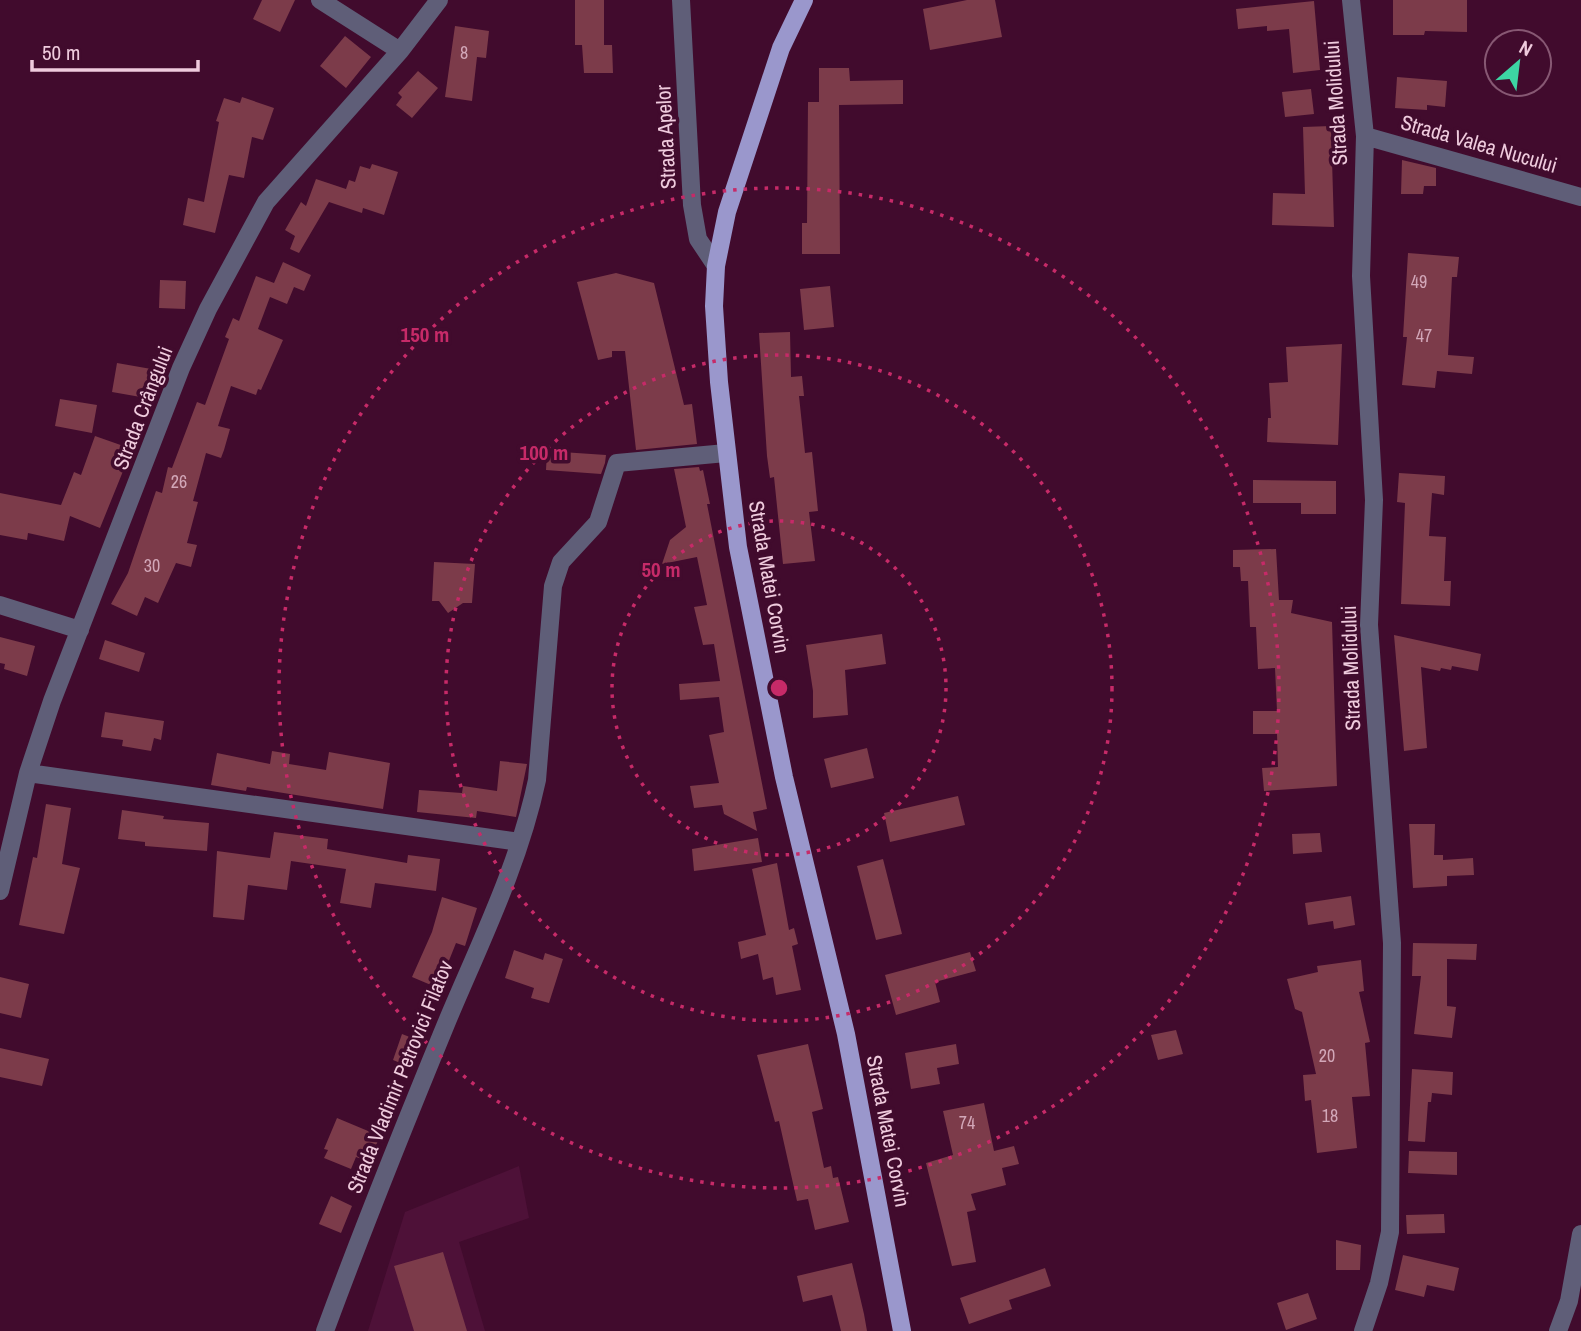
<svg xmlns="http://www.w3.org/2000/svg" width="1581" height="1331" viewBox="0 0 1581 1331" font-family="'Archivo Narrow',sans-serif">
<rect width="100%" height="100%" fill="#410b2d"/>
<path fill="#4e1138" d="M 519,1166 L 529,1218 L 459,1242 L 485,1331 L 368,1331 L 405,1212 Z"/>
<path fill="#7c3b4a" d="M 262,0 L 295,0 L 280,32 L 253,19 Z
M 575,0 L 604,0 L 604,45 L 612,45 L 613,73 L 584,73 L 582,45 L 575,45 Z
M 967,0 L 995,0 L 1002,37 L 930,50 L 923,9 Z
M 1393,0 L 1467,0 L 1467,32 L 1425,31 L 1424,35 L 1393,35 Z
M 1314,1 L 1320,70 L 1293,73 L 1289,29 L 1267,31 L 1267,26 L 1238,29 L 1236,9 Z
M 455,26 L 489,31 L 486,58 L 477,57 L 472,101 L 445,97 Z
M 345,36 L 371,57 L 346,88 L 320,66 Z
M 819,68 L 849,68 L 850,81 L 903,80 L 903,104 L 839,105 L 840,254 L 802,254 L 802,223 L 807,223 L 808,102 L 819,102 Z
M 418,71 L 438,88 L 412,118 L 396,105 L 402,97 L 398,93 Z
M 1397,77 L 1447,81 L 1445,107 L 1427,105 L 1427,110 L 1395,108 Z
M 1311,89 L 1314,114 L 1285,117 L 1282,92 Z
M 242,97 L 274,108 L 263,140 L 252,137 L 244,178 L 229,175 L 215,233 L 183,225 L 188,198 L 204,202 L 219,122 L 216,121 L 224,98 L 240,103 Z
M 1331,126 L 1334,227 L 1272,225 L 1273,193 L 1305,194 L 1303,127 Z
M 1402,160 L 1436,168 L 1436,186 L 1424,186 L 1423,194 L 1401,194 Z
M 372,164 L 398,172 L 384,215 L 363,208 L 362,213 L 329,202 L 299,253 L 290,249 L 295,236 L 285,230 L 301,202 L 306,206 L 316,179 L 346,189 L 349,180 L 355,182 L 360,166 L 370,169 Z
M 1408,253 L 1459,257 L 1457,277 L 1452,277 L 1448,355 L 1474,357 L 1472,374 L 1437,371 L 1435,388 L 1402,385 L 1407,337 L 1403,337 Z
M 283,262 L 311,275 L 304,291 L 294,287 L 287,304 L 270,297 L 258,329 L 283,340 L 261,390 L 258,389 L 256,395 L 231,386 L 218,426 L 230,429 L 224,450 L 221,458 L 206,453 L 193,501 L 198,502 L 187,543 L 197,545 L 191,567 L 176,563 L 158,603 L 145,597 L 137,616 L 111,604 L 128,573 L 156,491 L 162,493 L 168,467 L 172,468 L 197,402 L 205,405 L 229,339 L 225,337 L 233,318 L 239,321 L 256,276 L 274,283 Z
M 616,273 L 654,283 L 684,405 L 692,404 L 697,444 L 636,450 L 625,351 L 612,351 L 612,357 L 598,360 L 577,282 Z
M 160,280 L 186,281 L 185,309 L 159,308 Z
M 830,286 L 834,327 L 804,330 L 800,289 Z
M 790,332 L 791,377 L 802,376 L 804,396 L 799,396 L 805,453 L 812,452 L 818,511 L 809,512 L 815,561 L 783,564 L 774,477 L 770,478 L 767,456 L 759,333 Z
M 1342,344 L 1338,445 L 1267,442 L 1268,418 L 1271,418 L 1269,383 L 1288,382 L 1286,347 Z
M 117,363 L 157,370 L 152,399 L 112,392 Z
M 60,399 L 97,405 L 92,433 L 55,426 Z
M 95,436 L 132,449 L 100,528 L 70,516 L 64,541 L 28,533 L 27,540 L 0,535 L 0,493 L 61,505 L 74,472 L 81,475 Z
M 547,451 L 606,455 L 605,463 L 601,474 L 546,470 Z
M 699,467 L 700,471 L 703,470 L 710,504 L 707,504 L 767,809 L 753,812 L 757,831 L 724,814 L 722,805 L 694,808 L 690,786 L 719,783 L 709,735 L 724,732 L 719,697 L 680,700 L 679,684 L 720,681 L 714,644 L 703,645 L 694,607 L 707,605 L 697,557 L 662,564 L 670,540 L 686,527 L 674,469 Z
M 1399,473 L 1445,476 L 1444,495 L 1432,493 L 1429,536 L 1446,537 L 1444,581 L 1451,581 L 1450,606 L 1401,604 L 1405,503 L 1397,502 Z
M 1253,480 L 1336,481 L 1336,514 L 1301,514 L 1301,503 L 1253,503 Z
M 1276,549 L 1279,600 L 1293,600 L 1291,613 L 1332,622 L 1337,786 L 1264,791 L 1262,768 L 1278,767 L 1277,734 L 1253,734 L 1253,711 L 1277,711 L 1275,668 L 1258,669 L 1256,627 L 1250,627 L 1248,581 L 1241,581 L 1240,567 L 1233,567 L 1233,550 Z
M 434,562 L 475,564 L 472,603 L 463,603 L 448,613 L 439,601 L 432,601 Z
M 882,634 L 886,664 L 845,670 L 848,715 L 813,718 L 813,691 L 806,645 Z
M 1394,635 L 1481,654 L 1478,671 L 1452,666 L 1451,670 L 1441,668 L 1440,671 L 1421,667 L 1427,748 L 1404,751 Z
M 0,637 L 35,646 L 27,676 L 4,669 L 5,664 L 0,663 Z
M 105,640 L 145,653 L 139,672 L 99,659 Z
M 105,712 L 164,721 L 161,740 L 154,738 L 151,751 L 122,746 L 123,740 L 101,737 Z
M 867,748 L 874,778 L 831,788 L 824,759 Z
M 272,751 L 290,754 L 289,764 L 326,770 L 329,752 L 390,763 L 383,809 L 247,787 L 246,791 L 211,785 L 217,753 L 270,764 Z
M 500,761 L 527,764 L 516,817 L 477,811 L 476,818 L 417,812 L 419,790 L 462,793 L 463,786 L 497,791 Z
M 958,796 L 965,825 L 890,842 L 884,813 Z
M 46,804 L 71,808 L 62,864 L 80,868 L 64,934 L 19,925 L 33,857 L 37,858 Z
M 122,810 L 164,816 L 163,819 L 209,823 L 207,851 L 145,846 L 145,842 L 118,839 Z
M 1409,824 L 1435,824 L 1434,855 L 1443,855 L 1443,860 L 1473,858 L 1474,875 L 1447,876 L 1447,886 L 1413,888 Z
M 274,832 L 328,839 L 327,849 L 407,863 L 408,855 L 440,859 L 436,891 L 375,883 L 371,908 L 340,903 L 346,869 L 291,861 L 287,890 L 248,885 L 244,920 L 213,917 L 217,851 L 270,858 Z
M 1320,833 L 1322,852 L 1293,854 L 1292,834 Z
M 758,838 L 762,862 L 694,871 L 692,849 Z
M 883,859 L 902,934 L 876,940 L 857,866 Z
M 777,863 L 789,930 L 794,928 L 798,944 L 792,946 L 801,990 L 776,995 L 773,977 L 763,980 L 758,954 L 741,959 L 738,942 L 766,935 L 752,869 Z
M 1351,896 L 1355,925 L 1334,929 L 1333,921 L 1308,925 L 1305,903 Z
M 442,897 L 477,908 L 465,946 L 456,943 L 438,988 L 412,977 L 432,932 Z
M 1413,943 L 1477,944 L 1476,960 L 1447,959 L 1447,1006 L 1456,1007 L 1452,1038 L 1414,1034 L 1421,976 L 1412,976 Z
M 514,950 L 543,960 L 545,953 L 563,959 L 549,1003 L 531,998 L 534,988 L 505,978 Z
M 970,952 L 976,971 L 935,982 L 940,1002 L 896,1015 L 885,975 Z
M 1361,960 L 1364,991 L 1359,992 L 1370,1042 L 1365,1043 L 1370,1096 L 1352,1097 L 1357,1148 L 1317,1153 L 1311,1100 L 1305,1101 L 1303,1075 L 1316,1074 L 1302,1012 L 1295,1009 L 1287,979 L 1318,972 L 1317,966 Z
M 0,977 L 29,984 L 21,1018 L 0,1013 Z
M 1176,1030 L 1183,1054 L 1158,1060 L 1151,1035 Z
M 402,1034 L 420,1041 L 410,1067 L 393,1060 Z
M 808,1044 L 823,1109 L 812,1112 L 824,1168 L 831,1166 L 833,1178 L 838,1177 L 849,1222 L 815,1230 L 808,1199 L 797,1201 L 779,1121 L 775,1122 L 757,1055 Z
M 956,1044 L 959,1064 L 937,1068 L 940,1084 L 911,1089 L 905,1053 Z
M 0,1048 L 49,1059 L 42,1086 L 0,1077 Z
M 1412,1069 L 1453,1072 L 1452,1095 L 1432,1093 L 1431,1102 L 1428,1102 L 1425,1142 L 1408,1141 Z
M 984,1103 L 994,1151 L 1014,1146 L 1019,1164 L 1002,1168 L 1006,1185 L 971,1194 L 976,1210 L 967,1212 L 976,1262 L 952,1266 L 926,1163 L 953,1155 L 943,1111 Z
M 337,1118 L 380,1136 L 369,1162 L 356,1157 L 351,1169 L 324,1158 L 328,1150 L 324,1149 Z
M 1409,1151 L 1457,1152 L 1457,1175 L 1408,1173 Z
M 331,1196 L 352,1206 L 341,1233 L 319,1224 Z
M 1444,1214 L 1445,1233 L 1407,1234 L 1406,1215 Z
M 1336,1240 L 1361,1245 L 1360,1270 L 1336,1270 Z
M 443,1252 L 467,1331 L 414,1331 L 394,1266 Z
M 1403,1255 L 1459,1268 L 1454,1291 L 1427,1285 L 1424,1297 L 1395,1290 Z
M 852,1263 L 864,1314 L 867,1331 L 841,1331 L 832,1295 L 803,1302 L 797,1276 Z
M 1045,1268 L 1051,1286 L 1009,1300 L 1012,1309 L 969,1324 L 960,1298 Z
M 1308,1293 L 1317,1319 L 1286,1330 L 1277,1303 Z"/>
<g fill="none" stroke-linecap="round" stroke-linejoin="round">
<path stroke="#5f5e78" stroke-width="18" d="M 320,0 L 400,51
M 681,0 L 692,205 L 698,239 L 716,266
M 1351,0 L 1365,136 L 1361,276 L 1374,500 L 1369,625 L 1392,943 L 1390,1232 L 1379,1283 L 1363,1331
M 1365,136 L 1581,197
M 0,605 L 80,630
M 28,773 L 520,842
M 0,891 L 28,773 L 52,701 L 181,368 L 208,309 L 266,202 L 400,51 L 439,0
M 325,1331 C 363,1228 404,1126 446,1024 C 479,945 519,865 537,780 L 553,586 L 561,562 L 598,522 L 617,463 L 726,453
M 1558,1331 L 1569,1301 L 1581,1234"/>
<path stroke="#9a97cc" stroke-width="18" d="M 804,0 L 781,48 L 727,212 L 716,266 L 714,306 L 719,382 L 738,547 L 784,777 L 846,1034 L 902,1331"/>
</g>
<g fill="none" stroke="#c62a68" stroke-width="3.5" stroke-dasharray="3.5 7">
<circle cx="779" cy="688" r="167"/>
<circle cx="779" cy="688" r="333"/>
<circle cx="779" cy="688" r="500"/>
</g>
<g text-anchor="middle" stroke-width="7" stroke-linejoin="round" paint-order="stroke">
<g font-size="18" fill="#d2a7b8">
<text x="464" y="59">8</text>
<text x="1419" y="288">49</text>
<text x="1424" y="342">47</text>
<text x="179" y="488">26</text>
<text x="152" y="572">30</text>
<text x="1327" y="1062">20</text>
<text x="1330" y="1122">18</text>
<text x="967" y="1129">74</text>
</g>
<g font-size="21" fill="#efcbdd" stroke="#410b2d">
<text transform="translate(1336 103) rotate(-94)" y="7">Strada Molidului</text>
<text transform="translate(666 137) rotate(-93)" y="7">Strada Apelor</text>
<text transform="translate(1479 144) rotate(16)" y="7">Strada Valea Nucului</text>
<text transform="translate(143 408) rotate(-69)" y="7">Strada Crângului</text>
<text transform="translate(769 577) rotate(80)" y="7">Strada Matei Corvin</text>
<text transform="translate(1351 668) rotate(-92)" y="7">Strada Molidului</text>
<text transform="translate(400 1077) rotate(-68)" y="7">Strada Vladimir Petrovici Filatov</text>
<text transform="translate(888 1131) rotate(79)" y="7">Strada Matei Corvin</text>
</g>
</g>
<circle cx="779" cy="688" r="10" fill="#c62a68" stroke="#410b2d" stroke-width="3.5"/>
<g font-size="21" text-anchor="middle" font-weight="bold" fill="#c62a68" stroke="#410b2d" stroke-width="7" stroke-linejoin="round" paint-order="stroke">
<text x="425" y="342">150 m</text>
<text x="544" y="460">100 m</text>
<text x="661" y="577">50 m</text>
</g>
<g transform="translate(1518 63) rotate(28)"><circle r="33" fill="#410b2d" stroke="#875873" stroke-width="2"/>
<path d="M0-5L12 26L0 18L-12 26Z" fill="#3dd4a3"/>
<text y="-10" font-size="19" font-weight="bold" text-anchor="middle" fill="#efcbdd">N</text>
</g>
<path d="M32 60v10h166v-10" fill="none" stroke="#efcbdd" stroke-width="3.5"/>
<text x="42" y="60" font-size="21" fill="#efcbdd" stroke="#410b2d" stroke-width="5" paint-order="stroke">50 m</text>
</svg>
